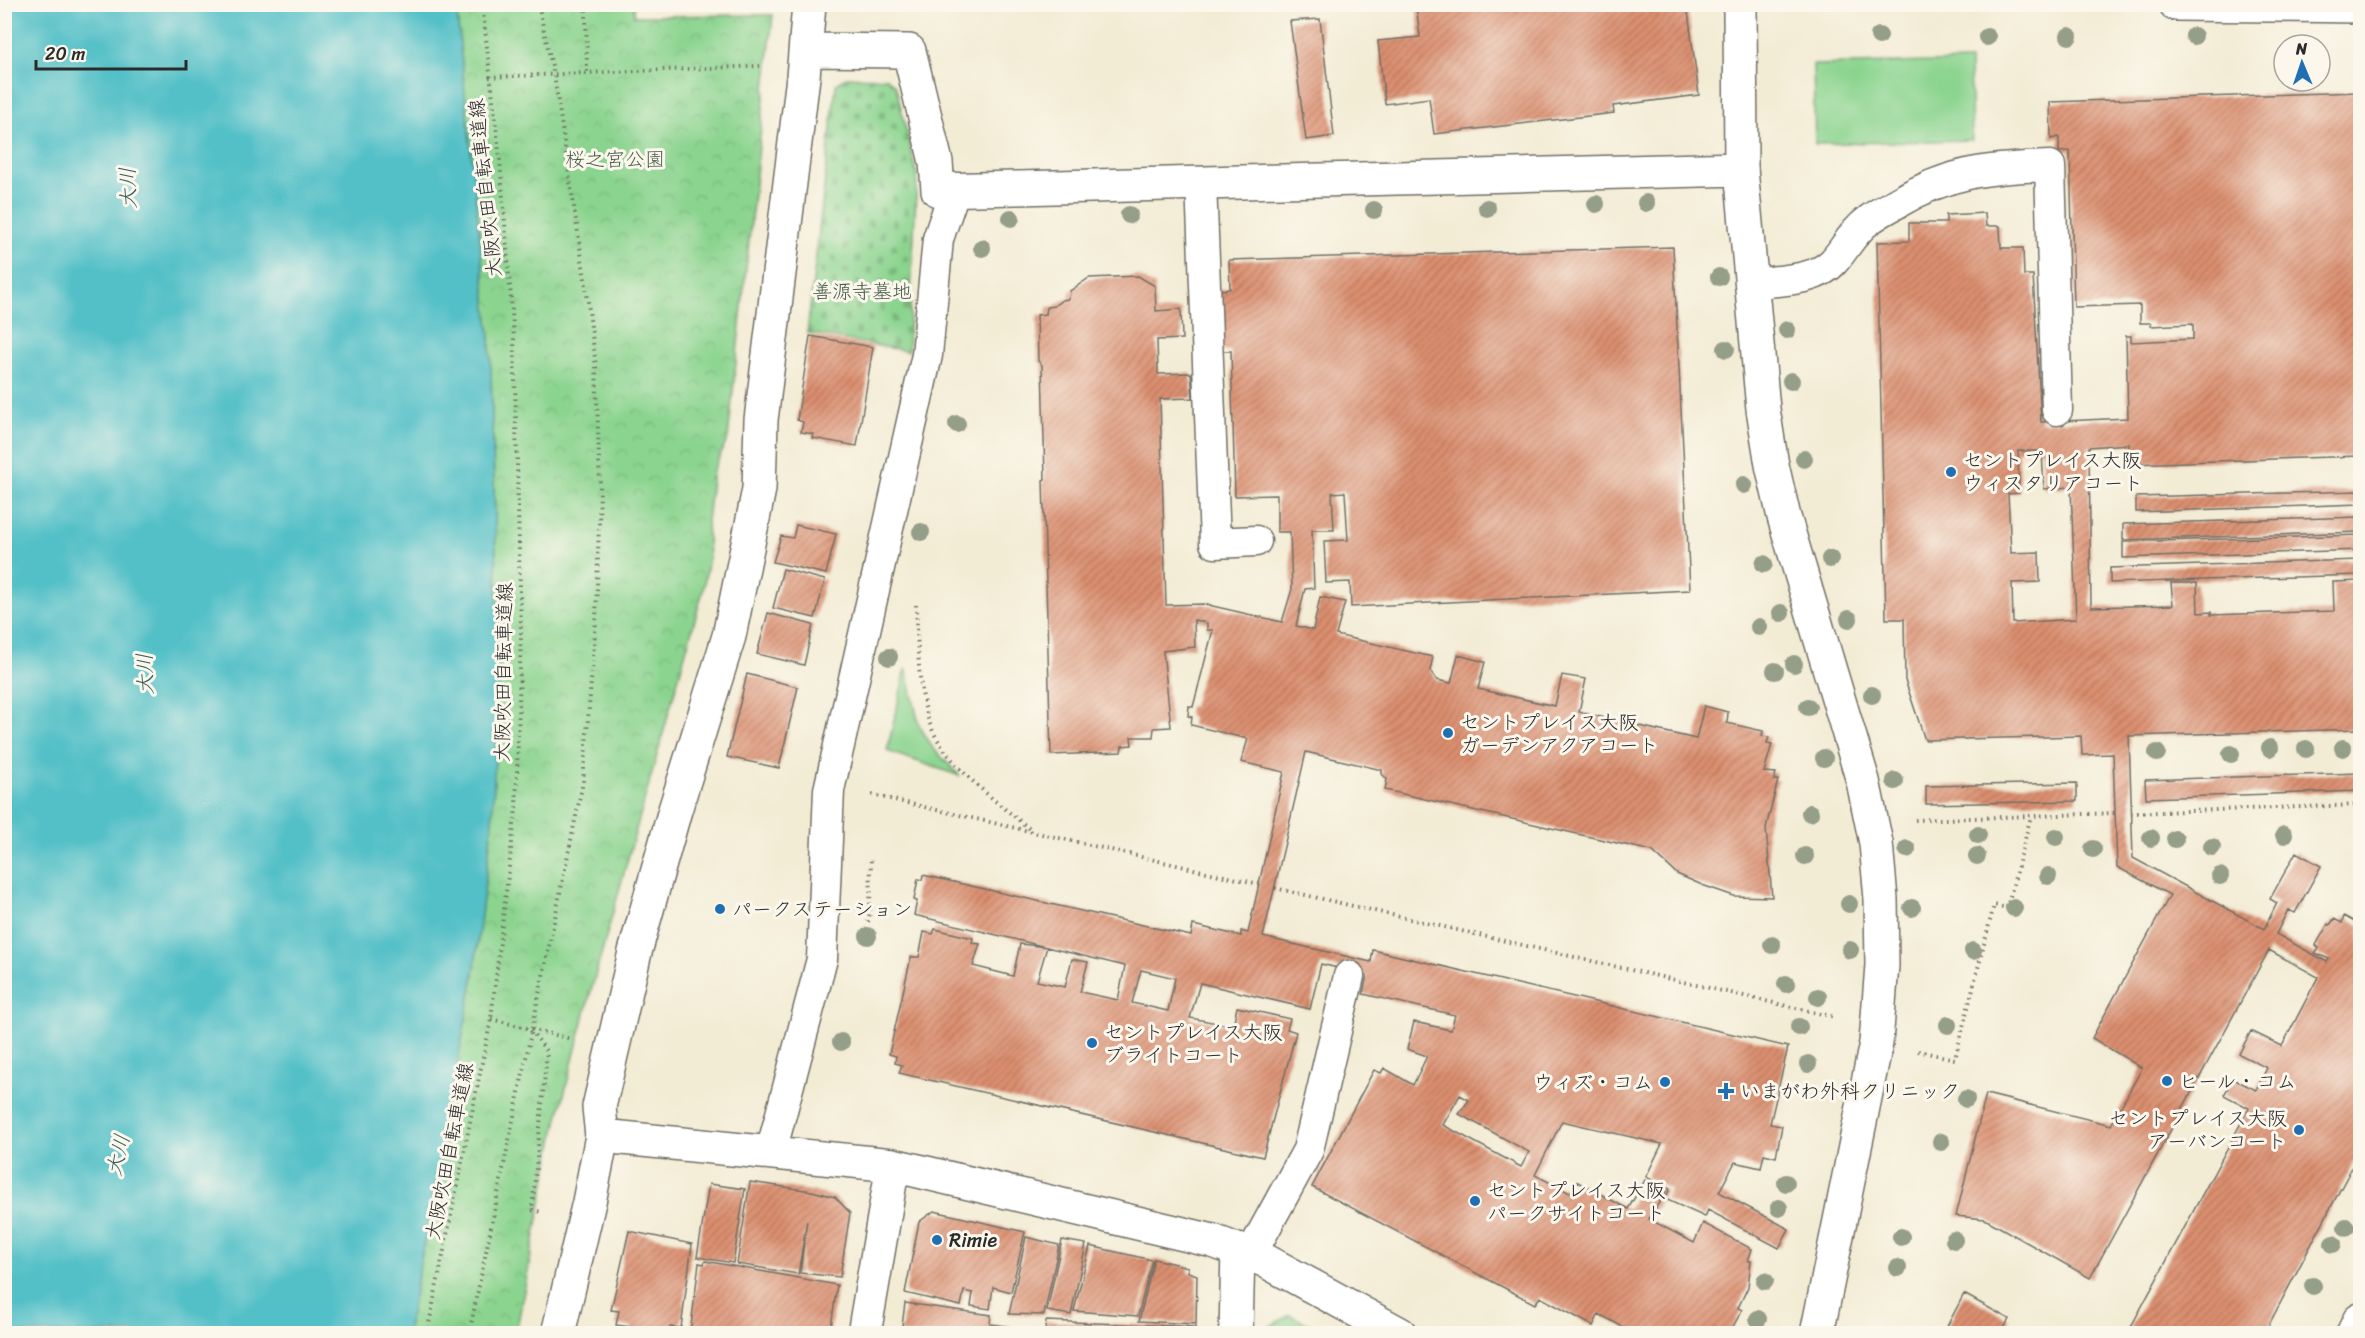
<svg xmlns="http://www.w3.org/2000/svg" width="2365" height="1338" viewBox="0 0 2365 1338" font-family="Sriracha,'Klee One',sans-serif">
<defs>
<pattern id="cemetery-stones" width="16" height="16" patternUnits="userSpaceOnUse" patternTransform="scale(1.5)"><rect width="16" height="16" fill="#8bd48f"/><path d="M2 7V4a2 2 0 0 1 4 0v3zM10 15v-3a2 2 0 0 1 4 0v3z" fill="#78b67c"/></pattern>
<pattern id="park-crowns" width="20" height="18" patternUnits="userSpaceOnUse" patternTransform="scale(1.5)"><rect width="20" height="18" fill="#8bd48f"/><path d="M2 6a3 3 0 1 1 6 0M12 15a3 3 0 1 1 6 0" fill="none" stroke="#78b67c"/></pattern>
<pattern id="building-hatch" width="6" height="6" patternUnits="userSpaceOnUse" patternTransform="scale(1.5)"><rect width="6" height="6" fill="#dc8f70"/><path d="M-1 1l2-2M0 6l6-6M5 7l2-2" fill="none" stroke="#b3755c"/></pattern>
</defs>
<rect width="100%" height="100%" fill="#fbf7ec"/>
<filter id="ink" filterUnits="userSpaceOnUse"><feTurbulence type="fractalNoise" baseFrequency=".0167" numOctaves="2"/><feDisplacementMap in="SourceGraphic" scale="12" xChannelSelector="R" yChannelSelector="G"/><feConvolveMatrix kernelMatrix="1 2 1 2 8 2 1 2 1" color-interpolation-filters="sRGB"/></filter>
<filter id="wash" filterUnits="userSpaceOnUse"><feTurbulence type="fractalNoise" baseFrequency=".008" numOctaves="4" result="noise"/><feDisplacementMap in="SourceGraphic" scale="24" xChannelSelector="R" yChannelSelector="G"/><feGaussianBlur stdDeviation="1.35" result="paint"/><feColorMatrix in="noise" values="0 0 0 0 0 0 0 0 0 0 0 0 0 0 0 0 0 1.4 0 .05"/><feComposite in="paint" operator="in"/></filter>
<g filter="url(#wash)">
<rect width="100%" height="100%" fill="#f3ecd5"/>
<path fill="url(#cemetery-stones)" stroke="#5b805d" stroke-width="1.5" d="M 846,77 L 887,78 L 896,87 L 917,176 L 908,351 L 807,333 L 836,85 Z"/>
<path fill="url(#park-crowns)" stroke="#5b805d" stroke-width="1.5" d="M 634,4 L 634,16 L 773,15 L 728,438 L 713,471 L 707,521 L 709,558 L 702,594 L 589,998 L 556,1126 L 516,1333 L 407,1334 L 473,980 L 492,825 L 499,665 L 490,339 L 456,5 Z
M 1290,1315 L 1326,1333 L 1266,1333 L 1267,1328 Z"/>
<path fill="#8bd48f" stroke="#5b805d" stroke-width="1.5" d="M 1970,61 L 1972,140 L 1815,144 L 1813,65 Z
M 906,668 L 919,725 L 932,747 L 960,776 L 887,751 Z"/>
<path fill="#52c0c7" stroke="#3e7679" stroke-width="1.5" d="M 5,4 L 456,5 L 490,339 L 499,665 L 492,825 L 473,980 L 407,1333 L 5,1333 Z"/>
<g id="blocks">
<path fill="url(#building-hatch)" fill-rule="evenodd" d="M 1416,4 L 1687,4 L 1699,95 L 1613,106 L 1614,113 L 1434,134 L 1429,98 L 1385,104 L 1378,41 L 1420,37 Z
M 1320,19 L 1334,136 L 1306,140 L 1290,21 Z
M 2360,92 L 2360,456 L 2130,464 L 2129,444 L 2089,447 L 2091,607 L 2173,605 L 2171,583 L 2197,583 L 2198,613 L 2211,612 L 2211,615 L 2334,611 L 2333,582 L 2360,581 L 2360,729 L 2129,736 L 2133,858 L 2264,929 L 2277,903 L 2270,899 L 2296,852 L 2321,866 L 2295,913 L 2288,910 L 2276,934 L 2327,962 L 2329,959 L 2315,953 L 2319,948 L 2316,945 L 2328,924 L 2330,925 L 2334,919 L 2342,923 L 2344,916 L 2360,925 L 2360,1152 L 2264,1334 L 2127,1334 L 2249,1108 L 2224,1095 L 2233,1079 L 2256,1090 L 2267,1068 L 2239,1054 L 2251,1031 L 2282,1046 L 2318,977 L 2269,950 L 2090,1278 L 1985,1219 L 1956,1216 L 1986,1094 L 2111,1125 L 2142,1068 L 2092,1038 L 2170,895 L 2117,867 L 2113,754 L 2082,755 L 2081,736 L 1925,740 L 1905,680 L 1904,619 L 1886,619 L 1877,242 L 1909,241 L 1909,223 L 1946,223 L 1946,215 L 1985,213 L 1986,226 L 2000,226 L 2001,248 L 2023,248 L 2024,275 L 2033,275 L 2041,422 L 2128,418 L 2126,336 L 2131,336 L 2131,342 L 2193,339 L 2193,324 L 2151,326 L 2151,323 L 2140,323 L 2140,305 L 2074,307 L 2070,151 L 2059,152 L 2059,137 L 2051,139 L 2050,102 ZM 2018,451 L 2042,451 L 2044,489 L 2071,487 L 2076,619 L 2013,623 L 2012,583 L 2040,582 L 2039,552 L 2011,553 L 2008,494 L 2019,493 Z
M 1673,247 L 1690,590 L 1351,607 L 1350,582 L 1326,583 L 1324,541 L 1348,540 L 1345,492 L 1332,493 L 1334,530 L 1312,530 L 1314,588 L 1305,589 L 1296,626 L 1313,630 L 1320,597 L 1345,602 L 1336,635 L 1433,657 L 1430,670 L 1437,680 L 1451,683 L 1458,655 L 1485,662 L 1478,689 L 1555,706 L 1562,675 L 1586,679 L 1579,712 L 1696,739 L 1704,706 L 1728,712 L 1727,723 L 1763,731 L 1762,736 L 1769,737 L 1767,743 L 1772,744 L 1764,772 L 1776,773 L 1774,780 L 1778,780 L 1766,828 L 1772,897 L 1734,896 L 1702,885 L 1677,874 L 1652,851 L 1385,790 L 1387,779 L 1382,774 L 1382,770 L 1306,752 L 1263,937 L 1371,962 L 1373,950 L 1788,1047 L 1770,1124 L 1782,1126 L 1776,1157 L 1764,1154 L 1761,1168 L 1735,1162 L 1719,1192 L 1789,1229 L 1779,1248 L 1708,1210 L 1705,1217 L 1665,1199 L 1670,1189 L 1646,1177 L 1662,1144 L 1562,1121 L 1535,1175 L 1570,1193 L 1576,1181 L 1628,1209 L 1645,1180 L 1666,1191 L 1649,1219 L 1694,1243 L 1703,1223 L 1752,1249 L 1748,1261 L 1751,1261 L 1748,1287 L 1738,1308 L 1742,1310 L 1729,1334 L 1636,1334 L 1599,1314 L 1593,1326 L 1540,1297 L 1535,1304 L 1312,1187 L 1374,1070 L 1381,1073 L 1384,1068 L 1413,1085 L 1427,1056 L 1407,1049 L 1414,1022 L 1451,1030 L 1455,1015 L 1363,994 L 1367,975 L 1321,964 L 1310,1009 L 1200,983 L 1190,1018 L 1233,1026 L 1237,1007 L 1290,1019 L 1287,1029 L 1296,1032 L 1263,1157 L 899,1073 L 902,1065 L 895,1063 L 896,1056 L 889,1054 L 911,957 L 919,957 L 924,932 L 933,934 L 935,929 L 973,938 L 972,943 L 980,944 L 973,966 L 1013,976 L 1020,944 L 1047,947 L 1037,981 L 1065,987 L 1072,959 L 1088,962 L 1080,992 L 1118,1000 L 1125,966 L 914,915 L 917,901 L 914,900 L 918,879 L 922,880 L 923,875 L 1191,936 L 1193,925 L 1241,936 L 1241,931 L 1248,933 L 1284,772 L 1241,762 L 1248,739 L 1191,725 L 1192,717 L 1188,716 L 1189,706 L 1193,707 L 1213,630 L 1207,630 L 1207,623 L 1194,620 L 1195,647 L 1163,651 L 1171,727 L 1154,728 L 1153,737 L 1131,737 L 1132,745 L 1122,746 L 1121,752 L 1051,755 L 1043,480 L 1045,479 L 1042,365 L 1038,361 L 1037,315 L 1046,314 L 1047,307 L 1054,306 L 1062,300 L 1069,299 L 1070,291 L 1089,278 L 1138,276 L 1155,286 L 1156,311 L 1181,309 L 1182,339 L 1157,340 L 1158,374 L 1191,373 L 1193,398 L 1160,399 L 1166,605 L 1204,604 L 1282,622 L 1292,589 L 1290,532 L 1277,532 L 1277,495 L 1235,496 L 1231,351 L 1220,351 L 1218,290 L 1230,289 L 1229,260 ZM 1141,970 L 1175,978 L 1168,1011 L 1132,1003 ZM 1460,1095 L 1469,1100 L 1459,1114 L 1529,1152 L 1521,1167 L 1443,1125 Z
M 810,336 L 873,347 L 857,446 L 812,438 L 813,434 L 801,432 L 803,422 L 797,420 Z
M 2360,491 L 2360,504 L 2136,512 L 2136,497 Z
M 2360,517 L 2360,532 L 2123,540 L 2123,524 Z
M 796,525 L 836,534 L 826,574 L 773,562 L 781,536 L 793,538 Z
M 2360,535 L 2360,550 L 2123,558 L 2123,542 Z
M 2360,560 L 2360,575 L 2110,583 L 2110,568 Z
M 783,569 L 825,580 L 815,618 L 773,608 Z
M 768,613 L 813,625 L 804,665 L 757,654 Z
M 747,674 L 798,687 L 779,768 L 727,757 Z
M 2360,773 L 2360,791 L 2146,798 L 2145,780 Z
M 2077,783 L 2077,801 L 1926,804 L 1926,786 Z
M 750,1182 L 812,1191 L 835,1197 L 850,1213 L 840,1277 L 800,1273 L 807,1220 L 798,1274 L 737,1264 Z
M 709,1184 L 745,1189 L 733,1263 L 697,1257 Z
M 934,1211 L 1025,1232 L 1011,1292 L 993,1287 L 990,1309 L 971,1306 L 973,1293 L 964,1291 L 961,1306 L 905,1293 L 919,1222 Z
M 629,1231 L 692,1244 L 681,1328 L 670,1327 L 669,1334 L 636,1334 L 631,1327 L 616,1325 L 619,1311 L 611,1310 Z
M 1026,1237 L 1059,1245 L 1044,1315 L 1009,1314 Z
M 1062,1240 L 1086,1244 L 1071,1315 L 1047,1311 Z
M 1090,1246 L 1152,1260 L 1138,1316 L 1074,1311 Z
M 1154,1259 L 1188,1267 L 1188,1272 L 1197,1275 L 1196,1324 L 1139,1321 Z
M 705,1261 L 837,1285 L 830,1334 L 690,1334 L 699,1263 L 704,1264 Z
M 1964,1294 L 2009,1319 L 2001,1334 L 1943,1334 Z
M 905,1303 L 991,1315 L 990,1324 L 1012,1327 L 1011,1334 L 901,1334 Z
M 1046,1321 L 1196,1327 L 1196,1334 L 1045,1334 Z"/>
</g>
</g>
<g filter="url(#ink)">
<use href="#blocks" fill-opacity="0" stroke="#716f66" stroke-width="1.5"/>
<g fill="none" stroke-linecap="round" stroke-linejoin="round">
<g stroke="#716f66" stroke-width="33">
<path id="service" d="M 1201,183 L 1215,543 L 1256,541
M 1751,284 C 1776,280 1816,282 1834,261 C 1846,247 1854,231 1869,220 C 1878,213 1888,208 1897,203 C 1950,171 1990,168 2050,166 L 2057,410
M 771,1152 L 822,959 L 829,790 L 927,355 L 938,239 L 955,189
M 1251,1254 L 1308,1150 L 1349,976"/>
</g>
<g stroke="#716f66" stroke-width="36">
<path id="minor" d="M 809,4 L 803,77 L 761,420 L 759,489 L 753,519 L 729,636 L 675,810 L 635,952 L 599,1107 L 602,1136 L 893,1165 L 1213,1241 L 1264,1260 L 1400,1334
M 2176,4 L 2360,6
M 806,50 L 909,51 L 936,162 L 938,190 L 1741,169 L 1740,4
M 864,1334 L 893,1165
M 1236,1334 L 1238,1249"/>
</g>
<g stroke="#716f66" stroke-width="36">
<path id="tertiary" d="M 1741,169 L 1763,409 L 1772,465 L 1784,517 L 1863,781 L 1876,843 L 1881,899 L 1882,965 L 1876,1043 L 1817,1334
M 558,1334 L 589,1202 L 602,1136
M 2353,1334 L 2360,1319"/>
</g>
<path stroke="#716f66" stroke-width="4" stroke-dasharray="1.5 4.5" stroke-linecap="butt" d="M 586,4 L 587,74
M 489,77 L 760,66
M 916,605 C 918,641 917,679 927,715 C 939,761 996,801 1031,830
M 872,795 L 1259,884
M 2131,813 L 2360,805
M 1915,820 L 2115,813
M 1275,888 L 1835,1017
M 868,922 L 870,912 L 871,858
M 491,1019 L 571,1039
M 531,1030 L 547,1052 L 532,1210 L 542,1212
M 1918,1051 L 1955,1059 L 1994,905 L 2007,908 L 2031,816
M 427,1334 L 491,1019 L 516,808 L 521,633 L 514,338 L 500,160 L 482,4
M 469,1334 L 583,782 L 596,620 L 600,490 L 596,367 L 586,286 L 554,75 L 538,4"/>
<use href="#service" stroke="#fff" stroke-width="30"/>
<use href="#minor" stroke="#fff" stroke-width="33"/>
<use href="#tertiary" stroke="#fff" stroke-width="33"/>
</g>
<g fill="#959e88">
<circle cx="1879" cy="36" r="9"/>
<circle cx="2069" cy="36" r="9"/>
<circle cx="2194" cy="36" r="9"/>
<circle cx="1987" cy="37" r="9"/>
<circle cx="1646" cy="203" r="9"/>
<circle cx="1596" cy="204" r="9"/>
<circle cx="1487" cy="208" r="9"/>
<circle cx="1374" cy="210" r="9"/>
<circle cx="1129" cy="215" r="9"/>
<circle cx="1011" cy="218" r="9"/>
<circle cx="982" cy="248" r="9"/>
<circle cx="1719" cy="277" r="9"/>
<circle cx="1787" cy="330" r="9"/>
<circle cx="1726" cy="349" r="9"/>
<circle cx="1791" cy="381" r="9"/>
<circle cx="957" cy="424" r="9"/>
<circle cx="1804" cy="459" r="9"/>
<circle cx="1744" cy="485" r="9"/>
<circle cx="921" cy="532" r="9"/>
<circle cx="1830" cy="559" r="9"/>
<circle cx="1764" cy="564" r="9"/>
<circle cx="1781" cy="613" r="9"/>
<circle cx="1849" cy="619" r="9"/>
<circle cx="1759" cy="627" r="9"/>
<circle cx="889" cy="657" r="9"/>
<circle cx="1794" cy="664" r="9"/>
<circle cx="1775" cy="671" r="9"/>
<circle cx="1872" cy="695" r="9"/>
<circle cx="1808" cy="707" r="9"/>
<circle cx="2270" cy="748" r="9"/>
<circle cx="2343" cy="748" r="9"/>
<circle cx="2306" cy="749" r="9"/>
<circle cx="2157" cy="753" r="9"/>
<circle cx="2231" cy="754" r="9"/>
<circle cx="1824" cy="758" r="9"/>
<circle cx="1895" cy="781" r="9"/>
<circle cx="1810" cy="813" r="9"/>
<circle cx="1978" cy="835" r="9"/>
<circle cx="2284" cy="835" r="9"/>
<circle cx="2056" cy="837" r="9"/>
<circle cx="2151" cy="838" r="9"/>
<circle cx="2175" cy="839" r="9"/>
<circle cx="2212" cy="847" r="9"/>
<circle cx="1907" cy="849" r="9"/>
<circle cx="2093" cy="849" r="9"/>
<circle cx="1805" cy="856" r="9"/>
<circle cx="1977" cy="856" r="9"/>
<circle cx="2048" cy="876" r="9"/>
<circle cx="2220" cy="876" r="9"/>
<circle cx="1849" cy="904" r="9"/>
<circle cx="1912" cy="908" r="9"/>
<circle cx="2014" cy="908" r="9"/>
<circle cx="868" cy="936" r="9"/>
<circle cx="1772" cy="945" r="9"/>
<circle cx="1850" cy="950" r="9"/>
<circle cx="1973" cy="951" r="9"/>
<circle cx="1786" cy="984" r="9"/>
<circle cx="1818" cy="997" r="9"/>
<circle cx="1948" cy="1025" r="9"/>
<circle cx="1799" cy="1027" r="9"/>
<circle cx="841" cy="1042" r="9"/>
<circle cx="1808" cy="1064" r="9"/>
<circle cx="1966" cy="1099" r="9"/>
<circle cx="1941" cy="1142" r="9"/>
<circle cx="1786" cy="1183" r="9"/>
<circle cx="1779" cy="1208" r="9"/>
<circle cx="2346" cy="1227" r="9"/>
<circle cx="1901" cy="1237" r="9"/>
<circle cx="1954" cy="1240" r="9"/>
<circle cx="2333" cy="1244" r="9"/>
<circle cx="1898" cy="1268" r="9"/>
<circle cx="1765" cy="1281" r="9"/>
<circle cx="2313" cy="1286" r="9"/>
<circle cx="1758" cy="1319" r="9"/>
</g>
</g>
<g fill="#1f6fb2" stroke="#fbf7ec" stroke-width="2">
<circle cx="1951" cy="472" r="6"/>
<circle cx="1448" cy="733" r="6"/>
<circle cx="720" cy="909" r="6"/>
<circle cx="1092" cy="1043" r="6"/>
<circle cx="2167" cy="1081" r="6"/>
<circle cx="1665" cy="1082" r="6"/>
<path d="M1723 1082h6v6h6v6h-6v6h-6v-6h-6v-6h6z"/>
<circle cx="2299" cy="1130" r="6"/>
<circle cx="1475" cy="1201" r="6"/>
<circle cx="937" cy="1240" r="6"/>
</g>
<g text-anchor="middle" stroke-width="6" stroke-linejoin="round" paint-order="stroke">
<g font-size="20" fill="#485e49" stroke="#fbf7ec">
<text x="615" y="166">桜之宮公園</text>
<text x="862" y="298">善源寺墓地</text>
</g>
<g font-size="20" fill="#2b2b2b" stroke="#fbf7ec">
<text transform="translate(485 188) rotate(-96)" y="7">大阪吹田自転車道線</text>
<text transform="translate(503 672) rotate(-89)" y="7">大阪吹田自転車道線</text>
<text transform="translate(449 1151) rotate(-79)" y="7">大阪吹田自転車道線</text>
</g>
<g font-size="20" fill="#2b2b2b" stroke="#fbf7ec" text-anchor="start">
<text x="1963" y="467">セントプレイス大阪<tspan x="1963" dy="23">ウィスタリアコート</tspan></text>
<text x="1460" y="729">セントプレイス大阪<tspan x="1460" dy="23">ガーデンアクアコート</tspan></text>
<text x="732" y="916">パークステーション</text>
<text x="1104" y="1039">セントプレイス大阪<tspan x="1104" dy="23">ブライトコート</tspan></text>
<text x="2179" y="1088">ヒール・コム</text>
<text x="1653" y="1089" text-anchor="end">ウィズ・コム</text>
<text x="1740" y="1098">いまがわ外科クリニック</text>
<text x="2287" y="1125" text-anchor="end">セントプレイス大阪<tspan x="2287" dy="23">アーバンコート</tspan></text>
<text x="1487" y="1197">セントプレイス大阪<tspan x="1487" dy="23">パークサイトコート</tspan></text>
<text x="949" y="1247">Rimie</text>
</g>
<g font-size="21" font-style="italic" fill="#395f62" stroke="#fbf7ec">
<text transform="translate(128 188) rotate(-92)" y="7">大川</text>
<text transform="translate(145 674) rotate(-92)" y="7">大川</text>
<text transform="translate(118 1155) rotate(-77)" y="7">大川</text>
</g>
</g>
<rect width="2365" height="1338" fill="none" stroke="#fbf7ec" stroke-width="24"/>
<g transform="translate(2302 63) rotate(358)"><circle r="28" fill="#fbf7ec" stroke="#a8a59f" stroke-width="1.5"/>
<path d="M0-4.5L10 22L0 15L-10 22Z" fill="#1f6fb2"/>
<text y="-9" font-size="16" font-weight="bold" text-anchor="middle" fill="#2b2b2b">N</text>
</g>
<path d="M36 60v9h150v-9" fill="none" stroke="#2b2b2b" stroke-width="3"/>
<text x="45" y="60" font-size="18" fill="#2b2b2b" stroke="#fbf7ec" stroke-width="4.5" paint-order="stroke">20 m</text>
</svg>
